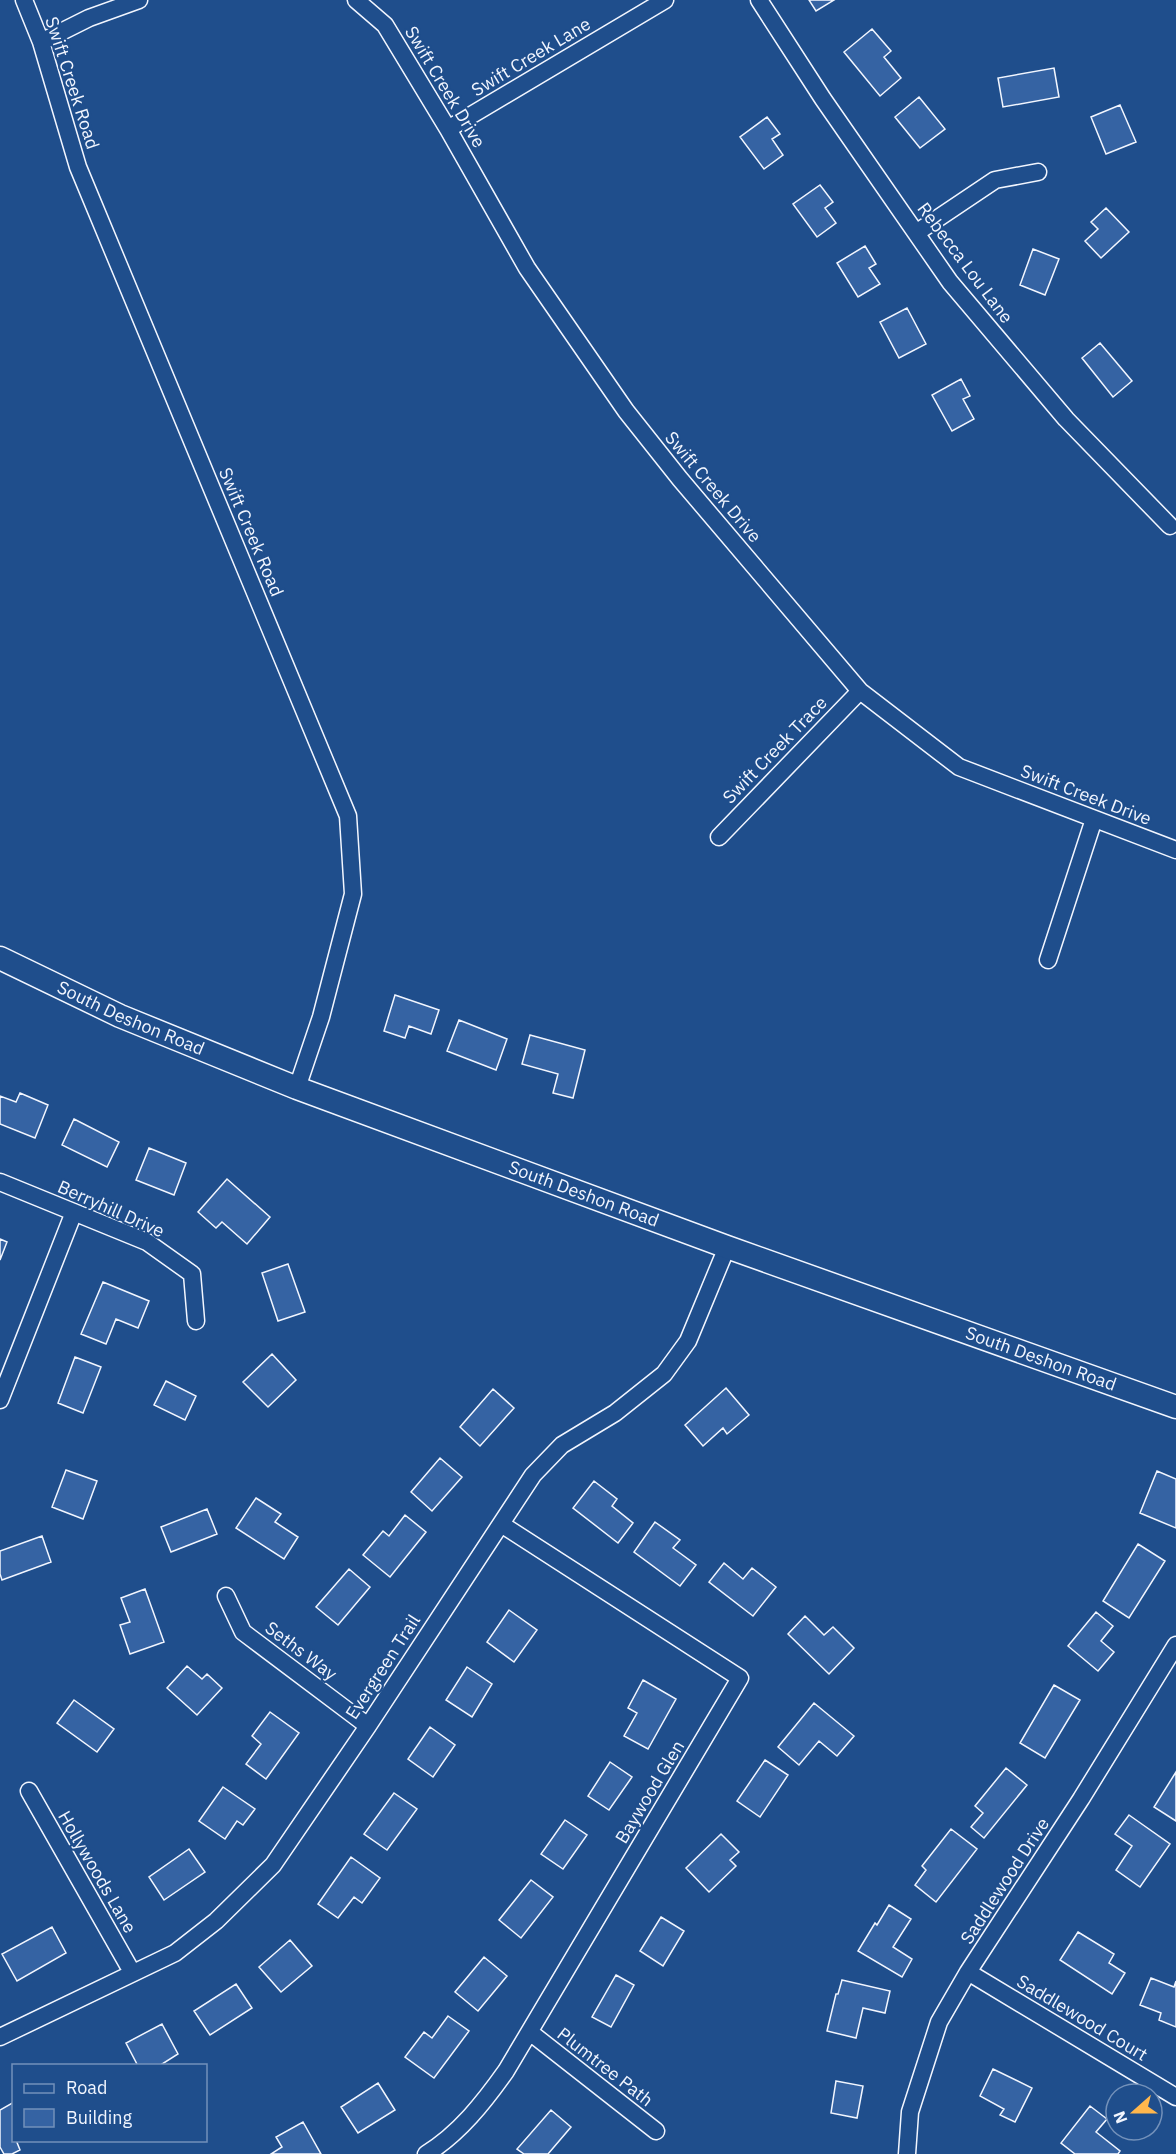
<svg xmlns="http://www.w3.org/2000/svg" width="1176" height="2154" viewBox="0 0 1176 2154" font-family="'IBM Plex Sans',sans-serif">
<rect width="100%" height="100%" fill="#1f4e8c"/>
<path fill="#3563a3" stroke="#f2f6ff" stroke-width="1.5" d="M 809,0 L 834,0 L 816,11 Z
M 872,29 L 891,51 L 884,57 L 901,78 L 880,96 L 844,52 Z
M 1054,68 L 1059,97 L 1003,107 L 998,78 Z
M 919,97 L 945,129 L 920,148 L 895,117 Z
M 1120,105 L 1136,142 L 1106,154 L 1091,117 Z
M 767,117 L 780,134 L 772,139 L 783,155 L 764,169 L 740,137 Z
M 820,185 L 833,202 L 825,208 L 836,223 L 817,237 L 793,204 Z
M 1106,208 L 1129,232 L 1101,258 L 1085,241 L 1098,229 L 1091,222 Z
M 865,246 L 876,264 L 869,268 L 880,284 L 858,297 L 837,263 Z
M 1033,249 L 1059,259 L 1045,295 L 1020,285 Z
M 907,308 L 926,344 L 899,358 L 880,322 Z
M 1100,343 L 1132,381 L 1113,397 L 1082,358 Z
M 961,379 L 970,396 L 963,399 L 974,419 L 952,431 L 932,395 Z
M 395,995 L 439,1010 L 431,1034 L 409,1026 L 405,1038 L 384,1031 Z
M 459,1020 L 507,1039 L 496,1070 L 447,1051 Z
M 530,1035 L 585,1050 L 573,1098 L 553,1093 L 558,1074 L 522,1064 Z
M 20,1093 L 48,1105 L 35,1138 L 0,1124 L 0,1096 L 16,1102 Z
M 74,1119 L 119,1142 L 107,1167 L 62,1145 Z
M 149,1148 L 186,1163 L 174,1195 L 136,1180 Z
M 227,1179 L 270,1217 L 247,1244 L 222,1222 L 216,1228 L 198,1212 Z
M 0,1239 L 7,1242 L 0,1260 Z
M 288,1264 L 305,1312 L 278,1321 L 262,1273 Z
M 103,1282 L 149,1301 L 138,1328 L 116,1319 L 106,1344 L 81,1334 Z
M 272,1354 L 296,1380 L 268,1407 L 243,1382 Z
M 75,1357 L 101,1367 L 83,1413 L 58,1403 Z
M 166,1381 L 196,1396 L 185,1420 L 154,1405 Z
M 726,1388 L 749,1415 L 727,1434 L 723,1428 L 703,1446 L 685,1425 Z
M 493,1389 L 514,1408 L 480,1446 L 460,1427 Z
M 440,1458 L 462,1477 L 432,1511 L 411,1492 Z
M 66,1470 L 97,1481 L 83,1519 L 52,1507 Z
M 1157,1471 L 1176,1479 L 1176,1528 L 1140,1513 Z
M 594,1481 L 617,1499 L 612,1506 L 633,1523 L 618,1543 L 573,1508 Z
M 256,1498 L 281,1514 L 275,1522 L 298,1537 L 284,1559 L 236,1528 Z
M 207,1509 L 217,1534 L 171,1552 L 161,1527 Z
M 405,1515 L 426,1532 L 390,1577 L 363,1555 L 383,1531 L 389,1536 Z
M 655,1522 L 680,1540 L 673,1548 L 696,1565 L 680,1586 L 634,1552 Z
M 42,1536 L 51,1562 L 2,1580 L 0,1574 L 0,1551 Z
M 1138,1544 L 1165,1561 L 1129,1618 L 1103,1601 Z
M 724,1563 L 743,1579 L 752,1568 L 776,1587 L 753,1616 L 709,1582 Z
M 349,1569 L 370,1587 L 338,1625 L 316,1607 Z
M 145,1589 L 164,1642 L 130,1654 L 120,1625 L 130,1622 L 121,1598 Z
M 509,1610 L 537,1630 L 514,1662 L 487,1642 Z
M 1096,1612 L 1113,1626 L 1101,1641 L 1114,1652 L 1098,1671 L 1068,1646 Z
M 805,1616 L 824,1635 L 833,1627 L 854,1648 L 829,1674 L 788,1634 Z
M 187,1666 L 202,1679 L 207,1674 L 222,1688 L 197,1715 L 167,1688 Z
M 467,1667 L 492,1684 L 472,1717 L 446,1700 Z
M 643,1680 L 676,1699 L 648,1749 L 624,1736 L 637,1713 L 628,1708 Z
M 1054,1685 L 1080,1700 L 1045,1758 L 1020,1743 Z
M 74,1700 L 114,1729 L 97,1752 L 57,1723 Z
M 814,1703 L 854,1736 L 837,1756 L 819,1741 L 799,1765 L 778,1747 Z
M 270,1712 L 299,1733 L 266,1779 L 246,1764 L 261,1744 L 252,1736 Z
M 430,1727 L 455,1745 L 433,1777 L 408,1759 Z
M 765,1760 L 788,1775 L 760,1817 L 737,1801 Z
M 610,1762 L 632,1777 L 609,1810 L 588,1796 Z
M 1006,1768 L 1027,1785 L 984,1838 L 971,1827 L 983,1813 L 975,1806 Z
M 1176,1772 L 1176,1821 L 1154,1807 Z
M 223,1787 L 255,1809 L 243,1825 L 237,1821 L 225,1839 L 199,1821 Z
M 394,1793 L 417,1809 L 387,1850 L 364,1834 Z
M 1129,1815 L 1170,1844 L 1140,1887 L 1116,1870 L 1132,1846 L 1115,1834 Z
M 565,1820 L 587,1835 L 563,1869 L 541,1854 Z
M 951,1829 L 977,1849 L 936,1902 L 915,1885 L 926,1870 L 922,1866 Z
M 721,1834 L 739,1852 L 730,1860 L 736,1866 L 709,1892 L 686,1868 Z
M 189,1849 L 205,1872 L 164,1900 L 149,1877 Z
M 351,1857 L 380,1878 L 362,1903 L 354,1897 L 338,1918 L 318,1904 Z
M 531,1880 L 553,1897 L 521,1938 L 499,1920 Z
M 889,1905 L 911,1919 L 893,1947 L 912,1959 L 902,1977 L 858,1951 L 875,1923 L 877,1925 Z
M 661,1917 L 684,1931 L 663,1966 L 640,1951 Z
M 52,1927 L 66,1953 L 17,1981 L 2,1954 Z
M 1078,1932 L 1114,1954 L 1109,1963 L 1125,1973 L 1112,1994 L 1060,1960 Z
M 290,1940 L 312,1966 L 281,1992 L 259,1967 Z
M 484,1957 L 507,1976 L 478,2011 L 455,1992 Z
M 616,1975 L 634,1985 L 611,2027 L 592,2017 Z
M 1151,1978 L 1174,1987 L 1176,1981 L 1176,2027 L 1159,2020 L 1161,2013 L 1140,2005 Z
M 842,1980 L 890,1991 L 885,2013 L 863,2008 L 856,2038 L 827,2031 L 836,1994 L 838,1994 Z
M 236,1984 L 252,2008 L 210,2035 L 194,2011 Z
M 448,2016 L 469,2031 L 434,2078 L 405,2057 L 424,2032 L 432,2038 Z
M 162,2024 L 178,2054 L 159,2066 L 138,2066 L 126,2043 Z
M 993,2069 L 1032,2088 L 1015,2122 L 1000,2115 L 1004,2109 L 980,2096 Z
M 836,2081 L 863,2086 L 857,2118 L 831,2113 Z
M 378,2083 L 395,2110 L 358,2133 L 341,2107 Z
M 14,2102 L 14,2140 L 16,2140 L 20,2150 L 12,2154 L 4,2154 L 0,2147 L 0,2110 Z
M 1090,2106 L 1107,2119 L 1096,2132 L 1120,2151 L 1118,2154 L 1075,2154 L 1061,2143 Z
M 551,2110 L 571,2127 L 548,2154 L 524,2154 L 517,2149 Z
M 303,2122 L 321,2154 L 271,2154 L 282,2147 L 276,2137 Z"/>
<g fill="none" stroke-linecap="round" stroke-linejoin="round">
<g stroke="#f2f6ff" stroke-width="19">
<path id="street" d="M 24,0 L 41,42 L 78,167 L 348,816 L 353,894 L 321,1017 L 297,1088
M 356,0 L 385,25 L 448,129 L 527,268 L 626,411 L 680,479 L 860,691 L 959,767 L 1176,850
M 759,0 L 823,99 L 950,282 L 1066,419 L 1170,526
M 41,42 L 89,18 L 139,0
M 448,129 L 665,0
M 916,233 L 995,180 L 1038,172
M 719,837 L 860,691
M 1048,960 L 1094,819
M 0,1182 L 147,1242 L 192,1274 L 196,1321
M 0,1400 L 74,1212
M 226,1596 L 243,1632 L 368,1726
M 29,1791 L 132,1972
M 968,1972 L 1176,2097
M 531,2033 L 656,2131
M 0,2037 L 175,1953 L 216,1921 L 273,1865 L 368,1726 L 533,1475 L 562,1445 L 615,1413 L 664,1374 L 688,1341 L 727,1247
M 426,2154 C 459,2134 484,2102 506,2071 L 740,1678 L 501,1524
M 907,2154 L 910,2112 L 939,2022 L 968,1972 L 1081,1799 L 1176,1645"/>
</g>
<g stroke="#f2f6ff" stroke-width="25">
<g id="secondary">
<path id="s1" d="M 0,958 L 120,1016 L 297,1088 L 727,1247 L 1176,1407"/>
</g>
</g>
<use href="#street" stroke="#1f4e8c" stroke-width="16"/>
<use href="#secondary" stroke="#1f4e8c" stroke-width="22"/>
</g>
<g text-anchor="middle" stroke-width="4.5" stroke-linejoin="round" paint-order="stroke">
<g font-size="18" fill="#f2f6ff" stroke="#1f4e8c">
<text transform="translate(531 57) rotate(-31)" y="6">Swift Creek Lane</text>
<text transform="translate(72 83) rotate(72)" y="6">Swift Creek Road</text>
<text transform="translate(445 87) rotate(59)" y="6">Swift Creek Drive</text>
<text transform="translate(965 263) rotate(53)" y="6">Rebecca Lou Lane</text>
<text transform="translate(713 487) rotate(50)" y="6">Swift Creek Drive</text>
<text transform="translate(251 532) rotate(67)" y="6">Swift Creek Road</text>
<text transform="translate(775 750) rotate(-46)" y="6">Swift Creek Trace</text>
<text transform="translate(1086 795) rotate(21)" y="6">Swift Creek Drive</text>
<text dy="6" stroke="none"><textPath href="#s1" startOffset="144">South Deshon Road</textPath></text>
<text dy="6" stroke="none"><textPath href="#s1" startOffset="630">South Deshon Road</textPath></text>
<text transform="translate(111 1209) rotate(24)" y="6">Berryhill Drive</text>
<text dy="6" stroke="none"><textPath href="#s1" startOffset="1116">South Deshon Road</textPath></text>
<text transform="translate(301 1651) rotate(37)" y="6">Seths Way</text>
<text transform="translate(383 1667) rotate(-57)" y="6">Evergreen Trail</text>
<text transform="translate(650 1792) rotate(-59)" y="6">Baywood Glen</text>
<text transform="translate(97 1872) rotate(60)" y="6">Hollywoods Lane</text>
<text transform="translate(1005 1881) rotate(-57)" y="6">Saddlewood Drive</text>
<text transform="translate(1082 2018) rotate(31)" y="6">Saddlewood Court</text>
<text transform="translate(605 2067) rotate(38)" y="6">Plumtree Path</text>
</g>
</g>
<rect x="12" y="2064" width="195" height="78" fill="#1f4e8c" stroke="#7391ba" stroke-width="1.5"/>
<rect x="24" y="2084" width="30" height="9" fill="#1f4e8c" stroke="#7391ba" stroke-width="1.5"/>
<text x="66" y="2094" font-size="18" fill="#f2f6ff">Road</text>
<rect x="24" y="2109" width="30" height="18" fill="#3563a3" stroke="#7391ba" stroke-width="1.5"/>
<text x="66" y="2124" font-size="18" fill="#f2f6ff">Building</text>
<g transform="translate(1134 2112) rotate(249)"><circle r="28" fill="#1f4e8c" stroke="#7391ba" stroke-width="1.5"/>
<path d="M0-4.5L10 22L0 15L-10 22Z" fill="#ffb74d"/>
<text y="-9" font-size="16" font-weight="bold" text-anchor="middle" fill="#f2f6ff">N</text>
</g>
</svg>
